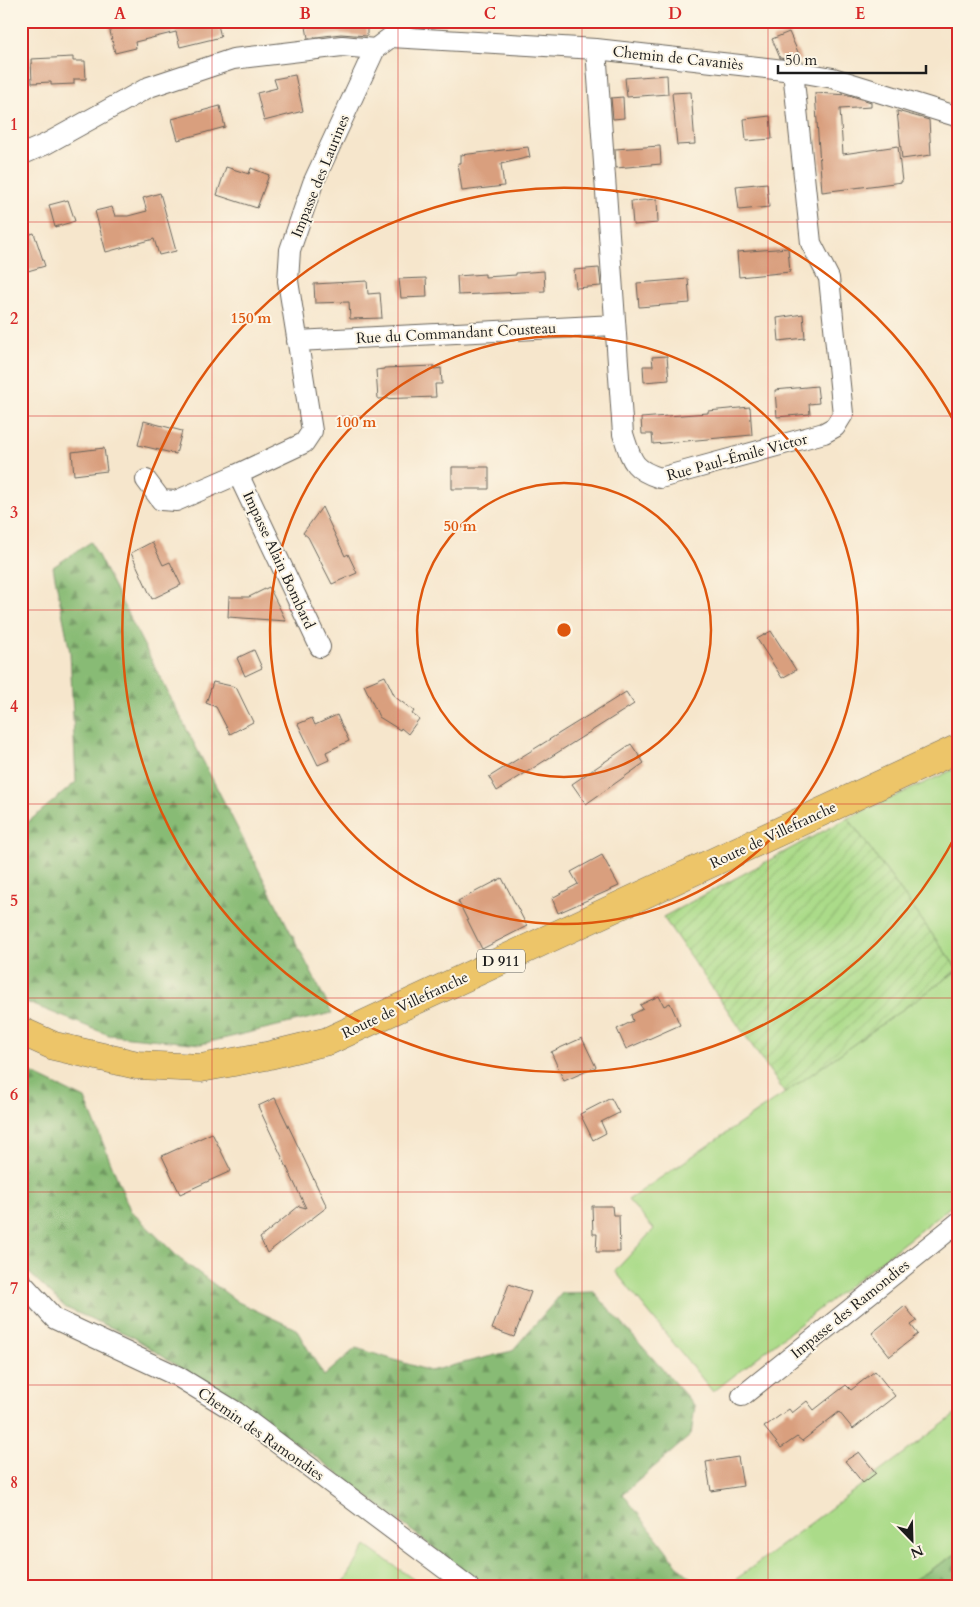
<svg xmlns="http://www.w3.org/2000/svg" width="980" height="1607" viewBox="0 0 980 1607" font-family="Cardo,serif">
<defs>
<pattern id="forest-firs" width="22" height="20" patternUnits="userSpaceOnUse" patternTransform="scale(1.25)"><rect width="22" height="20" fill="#88bb75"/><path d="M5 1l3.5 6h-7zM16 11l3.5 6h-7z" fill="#6e975f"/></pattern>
<pattern id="garden-furrows" width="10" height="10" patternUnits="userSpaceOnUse" patternTransform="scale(1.25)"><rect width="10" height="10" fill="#abdb89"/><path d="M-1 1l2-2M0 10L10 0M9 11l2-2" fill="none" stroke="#93bb76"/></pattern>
</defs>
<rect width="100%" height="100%" fill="#fcf5e5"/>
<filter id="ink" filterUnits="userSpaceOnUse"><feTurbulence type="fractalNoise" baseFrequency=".02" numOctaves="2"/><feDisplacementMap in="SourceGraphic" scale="10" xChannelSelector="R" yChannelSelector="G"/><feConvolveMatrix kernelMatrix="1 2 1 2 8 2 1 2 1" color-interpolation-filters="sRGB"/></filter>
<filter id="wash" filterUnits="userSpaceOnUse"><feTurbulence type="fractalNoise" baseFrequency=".0096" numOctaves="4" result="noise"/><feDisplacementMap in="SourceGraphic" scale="20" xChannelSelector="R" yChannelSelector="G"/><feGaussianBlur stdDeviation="1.12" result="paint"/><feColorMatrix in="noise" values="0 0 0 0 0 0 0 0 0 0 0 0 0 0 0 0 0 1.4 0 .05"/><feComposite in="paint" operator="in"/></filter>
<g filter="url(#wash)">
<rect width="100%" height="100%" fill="#f6e6cc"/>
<path fill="#abdb89" stroke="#647c52" d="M 959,767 L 959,1200 L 713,1392 L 615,1271 L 654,1229 L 628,1200 L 785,1093 L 958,970 L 848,818 Z
M 959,1412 L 959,1552 L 904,1586 L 727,1586 Z
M 366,1546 L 423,1586 L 342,1586 Z"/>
<path fill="url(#forest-firs)" stroke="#526c48" d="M 91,542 L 332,1013 L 201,1044 L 109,1035 L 21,1000 L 21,828 L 76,782 L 70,652 L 53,567 Z
M 21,1068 L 85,1099 L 130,1210 L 180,1259 L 238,1302 L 296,1329 L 324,1376 L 356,1348 L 430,1371 L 512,1351 L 562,1293 L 594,1292 L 695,1406 L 691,1435 L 623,1494 L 680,1568 L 700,1586 L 483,1586 L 315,1456 L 133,1337 L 66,1308 L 21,1265 Z
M 959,1552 L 959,1586 L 904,1586 Z"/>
<path fill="url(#garden-furrows)" stroke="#647c52" d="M 848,818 L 958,970 L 785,1093 L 663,917 Z"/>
<g id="blocks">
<path fill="#d99f7e" d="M 132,21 L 217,21 L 221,37 L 180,47 L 176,32 L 135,42 L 136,48 L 115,53 L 109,27 Z
M 305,21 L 367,21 L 367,36 L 341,34 L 308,38 Z
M 789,32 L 802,61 L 780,58 L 772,39 Z
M 73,57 L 73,61 L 85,61 L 86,79 L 74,79 L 74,84 L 51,85 L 51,82 L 32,83 L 31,59 Z
M 295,75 L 303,111 L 264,121 L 257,93 L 277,88 L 274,79 Z
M 667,75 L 668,94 L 627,97 L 625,78 Z
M 691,92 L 695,144 L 677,145 L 672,93 Z
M 815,93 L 849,95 L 871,102 L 871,107 L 840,109 L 843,154 L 898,146 L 902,182 L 822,192 Z
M 623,97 L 624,118 L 613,119 L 611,98 Z
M 220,106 L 225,127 L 178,140 L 172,119 Z
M 897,111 L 929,120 L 931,155 L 902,159 Z
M 770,116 L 772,139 L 746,141 L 744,119 Z
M 660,146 L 661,164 L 616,168 L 615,149 Z
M 528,147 L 530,157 L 501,164 L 504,186 L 462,191 L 458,163 L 461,163 L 461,155 Z
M 226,167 L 249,174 L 251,168 L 269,175 L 257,208 L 217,195 Z
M 767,183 L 769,207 L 739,210 L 736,186 Z
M 160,193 L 176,251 L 159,255 L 154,239 L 106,252 L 95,211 L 112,207 L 115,216 L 128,216 L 147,211 L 143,198 Z
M 657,199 L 658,223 L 633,225 L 631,201 Z
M 68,200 L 75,221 L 55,227 L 49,205 Z
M 34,233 L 45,266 L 21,273 L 21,237 Z
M 788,248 L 790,272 L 739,277 L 737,252 Z
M 599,268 L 601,286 L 576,288 L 574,270 Z
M 544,271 L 545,291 L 458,295 L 457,276 L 485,274 L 485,277 L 516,275 L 516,273 Z
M 426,278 L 427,297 L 401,298 L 399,279 Z
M 688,279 L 690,303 L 639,307 L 637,283 Z
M 367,281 L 368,294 L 380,293 L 382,318 L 350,319 L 349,302 L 315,303 L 314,284 Z
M 803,314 L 805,338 L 779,341 L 777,318 Z
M 667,356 L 669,380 L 644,382 L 643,366 L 653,366 L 652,357 Z
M 434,366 L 434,369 L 441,368 L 442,384 L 435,384 L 436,397 L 378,399 L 376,370 L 384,369 L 384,368 Z
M 817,386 L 819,403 L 809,404 L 810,414 L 777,417 L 775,390 Z
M 750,407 L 752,435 L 653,444 L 652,434 L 642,434 L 641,418 L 708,413 L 708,411 Z
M 144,421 L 182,431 L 176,454 L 138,445 Z
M 104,448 L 107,471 L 74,475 L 72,452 Z
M 452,467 L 489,467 L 489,489 L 452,489 Z
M 322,507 L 345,556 L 348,554 L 357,573 L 332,584 L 308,537 L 303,533 Z
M 152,542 L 163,565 L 170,562 L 181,585 L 152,599 L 131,553 Z
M 269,587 L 286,621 L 228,617 L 229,597 L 249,597 Z
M 771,631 L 796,670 L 782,678 L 757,639 Z
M 254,650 L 262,668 L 245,676 L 237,658 Z
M 385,676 L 395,697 L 414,711 L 412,714 L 419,719 L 408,734 L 401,728 L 400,730 L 379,717 L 364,685 Z
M 213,682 L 236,687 L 253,722 L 230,734 L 216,707 L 206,703 Z
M 626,692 L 634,704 L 497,791 L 489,777 Z
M 337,715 L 349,741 L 326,752 L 329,760 L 318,765 L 298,724 L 312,718 L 315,725 Z
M 631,744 L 644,763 L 586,804 L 572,784 Z
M 602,855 L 619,886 L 558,913 L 552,898 L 578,884 L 571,872 Z
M 502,878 L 527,926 L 482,949 L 458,901 Z
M 659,996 L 664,1006 L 670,1003 L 680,1025 L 626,1049 L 617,1029 L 633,1021 L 631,1015 L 643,1009 L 640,1005 Z
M 582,1038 L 596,1067 L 564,1081 L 551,1052 Z
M 275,1098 L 327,1207 L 267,1253 L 260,1238 L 299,1206 L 306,1208 L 258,1106 Z
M 611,1098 L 619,1113 L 601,1122 L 606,1133 L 593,1140 L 580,1114 Z
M 212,1133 L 231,1171 L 180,1194 L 162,1156 Z
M 592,1206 L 612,1206 L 613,1215 L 619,1215 L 620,1252 L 596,1252 L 597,1234 L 593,1234 Z
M 509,1284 L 531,1292 L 514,1337 L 492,1329 Z
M 905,1306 L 917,1321 L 911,1325 L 918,1334 L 890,1356 L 872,1333 Z
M 875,1371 L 895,1396 L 853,1429 L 839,1412 L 802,1441 L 797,1437 L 781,1448 L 764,1427 L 789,1409 L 792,1413 L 807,1401 L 814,1410 L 846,1385 L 851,1390 Z
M 859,1452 L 876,1473 L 863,1483 L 845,1461 Z
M 738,1457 L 743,1486 L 711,1491 L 706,1462 Z"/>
</g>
</g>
<g filter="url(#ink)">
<use href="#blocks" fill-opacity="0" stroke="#68635a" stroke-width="1"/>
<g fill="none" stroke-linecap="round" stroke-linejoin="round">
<g stroke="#68635a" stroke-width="22">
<path id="street" d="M 391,37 L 596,49 L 793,71 L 833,78 L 959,117
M 596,49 L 623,434 C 632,461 632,469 660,478 L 824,433 L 835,427 L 843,414 L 829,278 L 811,243 L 793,71
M 21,155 L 46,144 L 149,87 L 233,59 L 342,46 L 375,49
M 297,341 L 615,325
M 238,474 L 320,647
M 146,480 L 161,500 L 176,501 L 238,474 L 304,443 L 312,431 L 288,281 L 290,250 L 313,183 L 375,49 L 391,37
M 21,1282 L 55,1319 L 177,1376 L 236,1412 L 468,1586
M 742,1396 L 959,1222"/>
</g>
<g stroke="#68635a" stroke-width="29">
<path id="primary" d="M 21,1031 L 54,1046 L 137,1065 L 201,1068 L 266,1056 L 328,1041 L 959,748"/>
</g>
<use href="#street" stroke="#fff" stroke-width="20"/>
<use href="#primary" stroke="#edc569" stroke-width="28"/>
</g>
</g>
<path fill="none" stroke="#d62828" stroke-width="1" stroke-opacity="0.55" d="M 212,21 L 212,1586M 398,21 L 398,1586M 582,21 L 582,1586M 768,21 L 768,1586M 21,222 L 959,222M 21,416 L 959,416M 21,610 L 959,610M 21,804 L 959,804M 21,998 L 959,998M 21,1192 L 959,1192M 21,1385 L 959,1385"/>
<g fill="none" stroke="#de560d" stroke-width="2.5">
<circle cx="564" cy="630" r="147"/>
<circle cx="564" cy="630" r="294"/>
<path d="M958 831A442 442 0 1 1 958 429"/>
</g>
<g text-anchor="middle" stroke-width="4" stroke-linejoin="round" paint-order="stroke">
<rect fill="#fcf5e5" stroke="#5f5d58" stroke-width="1" x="477" y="949.5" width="48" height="23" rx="4"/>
<g font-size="14" font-weight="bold" fill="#1c1c1c">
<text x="501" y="966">D 911</text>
</g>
<g font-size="15" fill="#1c1c1c" stroke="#fcf5e5">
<text transform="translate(678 58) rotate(6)" y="5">Chemin de Cavaniès</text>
<text transform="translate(320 176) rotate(-68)" y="5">Impasse des Laurines</text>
<text transform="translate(456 333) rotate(-3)" y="5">Rue du Commandant Cousteau</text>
<text transform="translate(737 457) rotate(-15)" y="5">Rue Paul-Émile Victor</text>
<text transform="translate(279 560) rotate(65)" y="5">Impasse Alain Bombard</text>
<text transform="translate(773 835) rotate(-25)" y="5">Route de Villefranche</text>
<text transform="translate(405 1005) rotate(-25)" y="5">Route de Villefranche</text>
<text transform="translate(850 1309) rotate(-39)" y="5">Impasse des Ramondies</text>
<text transform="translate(261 1434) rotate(35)" y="5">Chemin des Ramondies</text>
</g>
</g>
<circle cx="564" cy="630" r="8" fill="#de560d" stroke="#fcf5e5" stroke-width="2.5"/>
<g font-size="15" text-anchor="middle" font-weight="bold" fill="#de560d" stroke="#fcf5e5" stroke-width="4" stroke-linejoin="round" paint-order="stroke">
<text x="251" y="323">150 m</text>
<text x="356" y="427">100 m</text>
<text x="460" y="531">50 m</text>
</g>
<rect width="980" height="1607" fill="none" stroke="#fcf5e5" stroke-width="55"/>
<g transform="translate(912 1540) rotate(157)" stroke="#fcf5e5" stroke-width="4" paint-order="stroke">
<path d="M0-4L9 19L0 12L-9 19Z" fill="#1c1c1c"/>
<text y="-8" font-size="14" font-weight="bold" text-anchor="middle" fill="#1c1c1c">N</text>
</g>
<path d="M778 65v8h148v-8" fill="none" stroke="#1c1c1c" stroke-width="2.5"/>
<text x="785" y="65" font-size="15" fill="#1c1c1c" stroke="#fcf5e5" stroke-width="4" paint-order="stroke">50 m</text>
<rect x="28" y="28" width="924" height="1552" fill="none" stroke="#d62828" stroke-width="2"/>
<g font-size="16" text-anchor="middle" font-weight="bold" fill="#d62828">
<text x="120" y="19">A</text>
<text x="305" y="19">B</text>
<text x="490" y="19">C</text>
<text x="675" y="19">D</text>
<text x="860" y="19">E</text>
<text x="14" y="130">1</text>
<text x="14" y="324">2</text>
<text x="14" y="518">3</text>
<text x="14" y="712">4</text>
<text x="14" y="906">5</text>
<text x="14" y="1100">6</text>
<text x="14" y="1294">7</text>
<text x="14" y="1488">8</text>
</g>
</svg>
